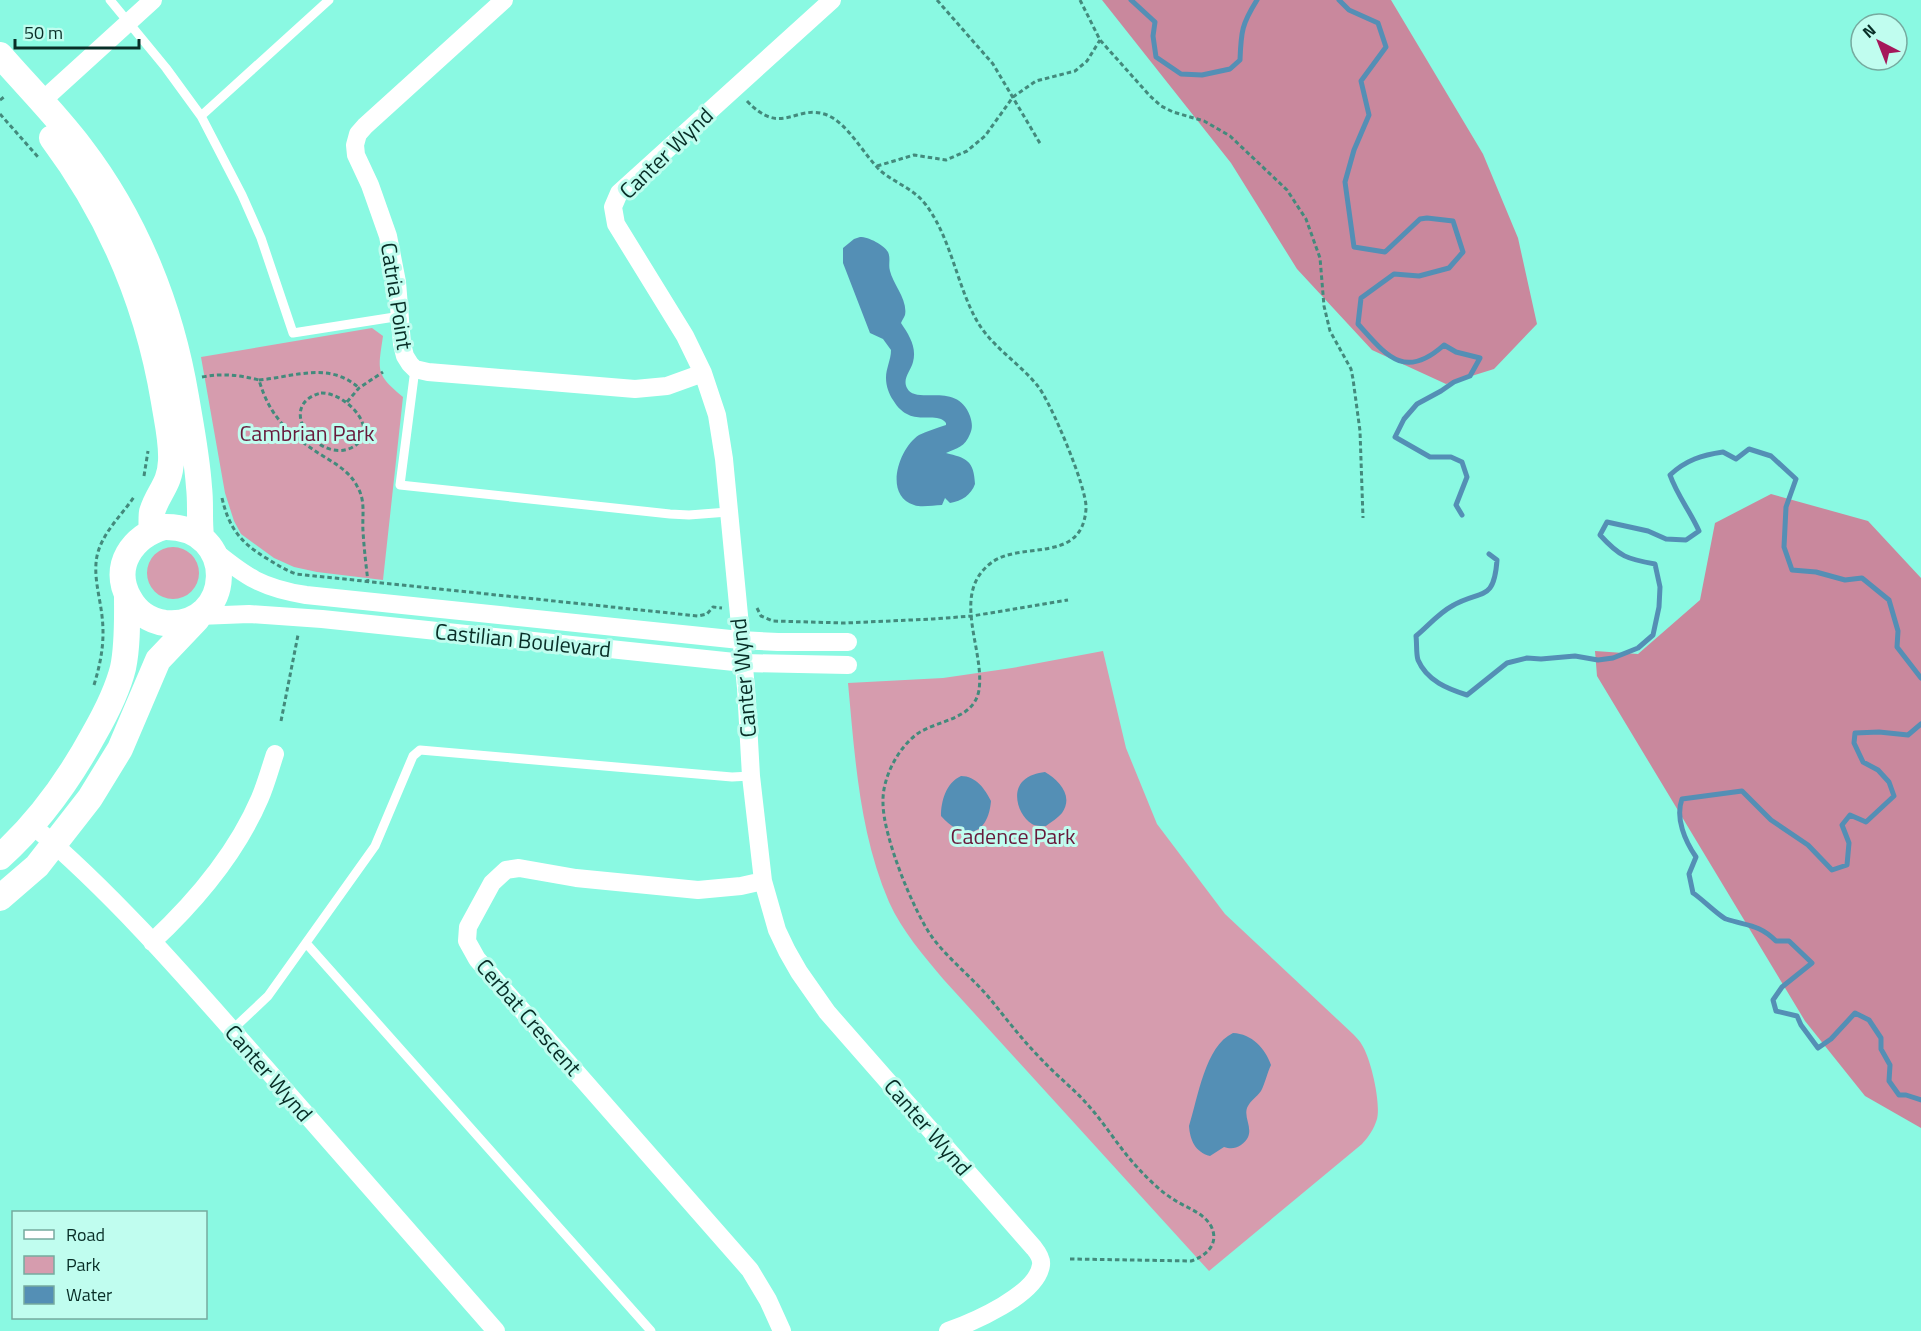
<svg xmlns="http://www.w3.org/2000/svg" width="1921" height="1331" viewBox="0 0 1921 1331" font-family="'Titillium Web',sans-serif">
<rect width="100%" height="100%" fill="#8af9e2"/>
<path fill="#d69cae" d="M 372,328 L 383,336 C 378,371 375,374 403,397 L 383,580 L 317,572 L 294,567 L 274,558 L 241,534 L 234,521 L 225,493 L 201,357 Z
M147 573a26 26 0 1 1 52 0a26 26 0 1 1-52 0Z
M 1103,651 L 1126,748 L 1157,824 L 1225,914 L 1353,1034 C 1356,1037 1360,1041 1362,1045 C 1371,1059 1381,1103 1377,1119 C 1374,1129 1369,1136 1362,1144 L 1209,1271 L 944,980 C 924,956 902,931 889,902 C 859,832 855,757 848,683 L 943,678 L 1012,668 Z"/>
<path fill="#c9889d" d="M 1102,0 L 1391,0 L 1483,154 L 1518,238 L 1537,324 L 1494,369 L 1446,384 L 1372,350 L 1297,269 L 1231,163 Z
M 1771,494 L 1868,521 L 1921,578 L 1921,1128 L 1865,1096 L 1805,1021 L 1597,676 L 1595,651 L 1638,654 L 1700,600 L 1715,523 Z"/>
<path fill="#548fb5" d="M 860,237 C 869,237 884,245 888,252 C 891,259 888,264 890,271 C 893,284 908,300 905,315 C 904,318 902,320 901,323 C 909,335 917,347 913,362 C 911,371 902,378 907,388 C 916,406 957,380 970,416 C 972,422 973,428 970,434 C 965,447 957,448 946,453 C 966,458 974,460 975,484 C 971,495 962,501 950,503 L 945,498 L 942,505 C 933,505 922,508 914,505 C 883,495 899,448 919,435 C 927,431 937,428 946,425 L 946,423 C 935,409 911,430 893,400 C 889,394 886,386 886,378 C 886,368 891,360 891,350 L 883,339 L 870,333 L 843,263 L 843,248 L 854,239 Z
M 1045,772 C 1059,780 1074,796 1062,813 C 1058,818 1051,822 1046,826 C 1042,826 1035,826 1032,824 C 1019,816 1011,793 1023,781 C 1029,775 1037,773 1045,772 Z
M 961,776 C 976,776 985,789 991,801 C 988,836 964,842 941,816 C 941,801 946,783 961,776 Z
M 1233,1033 C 1252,1034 1265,1048 1271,1065 C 1267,1073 1265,1084 1261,1091 C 1257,1097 1251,1100 1248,1106 C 1241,1118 1259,1132 1241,1145 C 1235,1149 1230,1149 1224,1147 L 1210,1156 C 1195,1152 1190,1140 1189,1126 C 1198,1098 1205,1046 1233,1033 Z"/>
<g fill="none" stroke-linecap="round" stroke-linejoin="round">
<path stroke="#548fb5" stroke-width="5" d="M 1131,0 L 1155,22 L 1153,36 L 1156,57 L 1181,74 L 1202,75 L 1230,69 L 1240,60 C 1241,31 1242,24 1257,0
M 1339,0 L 1349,10 L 1378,23 L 1386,47 L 1361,81 L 1369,115 L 1354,150 L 1345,182 L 1354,247 L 1385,252 L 1420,219 L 1427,218 L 1453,221 L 1463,252 L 1449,268 L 1419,276 L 1394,274 L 1361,298 L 1358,324 C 1386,355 1404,381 1444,345 L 1456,352 L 1480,358 L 1470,376 L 1454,382 L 1441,391 L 1417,404 L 1404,419 L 1395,437 L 1430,457 L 1451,457 L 1462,462 L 1467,477 L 1456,505 L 1462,515
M 1489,554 L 1497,560 C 1494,603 1481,589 1452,606 C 1439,613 1428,626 1416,636 C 1417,644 1416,654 1418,660 C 1427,681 1448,689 1467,695 L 1507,663 L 1527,658 L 1541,659 L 1575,656 L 1598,660 L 1613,658 L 1638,648 L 1653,635 L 1659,607 L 1660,587 L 1655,564 C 1627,559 1620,557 1600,535 L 1607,522 L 1648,531 L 1666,539 L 1686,540 L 1699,531 C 1690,511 1677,495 1670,475 C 1686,460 1702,455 1723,452 L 1736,459 L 1749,449 L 1771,456 L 1796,479 L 1786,507 L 1784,547 L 1792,570 L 1816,572 L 1845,580 L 1862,578 L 1889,600 L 1898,631 L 1897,647 L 1921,678
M 1921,724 L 1908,735 L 1879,732 L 1855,733 L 1854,743 L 1863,762 L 1878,770 L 1889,782 L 1894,796 L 1866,822 L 1850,815 L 1842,825 L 1849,843 L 1847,865 L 1832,870 L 1808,845 L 1771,820 L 1742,791 L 1682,799 C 1675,818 1685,841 1696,857 L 1689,874 L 1693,893 C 1701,898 1719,916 1726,919 C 1747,926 1759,924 1776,941 L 1789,941 L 1812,963 L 1782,987 L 1773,1000 L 1776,1011 L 1797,1016 L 1801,1025 L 1818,1048 L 1831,1039 L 1855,1013 L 1869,1020 L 1881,1038 L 1881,1049 L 1890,1065 L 1889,1081 L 1899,1095 L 1906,1095 L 1921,1100"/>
<path stroke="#438a7c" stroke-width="3" stroke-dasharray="4.5 3" stroke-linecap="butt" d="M 937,0 L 993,64 L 1041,145
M 1080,0 L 1100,40 L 1150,96 L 1161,106 L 1173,112 L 1204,121 L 1230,136 L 1287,190 L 1306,219 L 1320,258 L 1324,306 L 1330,331 L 1351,369 L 1353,379 L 1360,431 L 1363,518
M 0,100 L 4,97
M 747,101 C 782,138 795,103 827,115 C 849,124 864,156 882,172 C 897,184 914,189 926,205 C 951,238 957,286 977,321 C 992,347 1018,362 1037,385 C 1050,400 1088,490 1086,509 C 1082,565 1021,540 991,563 C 950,594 985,649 979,690 C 974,720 937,720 917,734 C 897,749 882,779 883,803 C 883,836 913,910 932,937 C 949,960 973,978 991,1000 C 1008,1021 1024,1042 1043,1061 C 1057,1076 1074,1089 1088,1105 C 1106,1125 1119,1148 1138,1168 C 1148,1179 1160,1191 1173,1199 C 1186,1208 1203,1212 1211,1226 C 1220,1244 1206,1256 1191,1261 L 1070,1259
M 0,114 L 38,157
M 877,166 L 914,155 L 946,160 L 967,151 L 985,136 L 1013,97 L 1036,81 L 1075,71 L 1087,61 L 1100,40
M 202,377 C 223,373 239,375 259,380 C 270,418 290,435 323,456 C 336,464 350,472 357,486 C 366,501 362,515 363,531 C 364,548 366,565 368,582
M 259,380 C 294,377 329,361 359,388
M 321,393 C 346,392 384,432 351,448 C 317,463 274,405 321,393 Z
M 347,402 L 359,388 L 383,372
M 144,476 L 148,451
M 222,498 C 229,528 240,542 266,558 C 276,564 285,570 296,574 L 698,616 L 707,614 L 713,607 L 722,608
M 757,608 L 761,616 L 773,621 L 845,623 L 933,619 L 972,616 L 1068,600
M 94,685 C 101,662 105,641 102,616 C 100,597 93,576 97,556 C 102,533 121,516 134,497
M 281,721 L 298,635"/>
<path stroke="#fff" stroke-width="9" d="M 110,0 L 166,68 L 201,116 L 242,195 L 261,238 L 293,333 L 401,316
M 201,116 L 329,0
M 415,369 L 400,485 L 670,514 L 689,515 L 728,512
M 306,943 L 651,1331
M 232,1030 L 268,996 L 375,846 L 413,756 L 420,750 L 732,777 L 751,776"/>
<path stroke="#fff" stroke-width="18" d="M 504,0 L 365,126 L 358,134 L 355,145 L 356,155 L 370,185 L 388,236 L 397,282 L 402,344 L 405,356 L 410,364 L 415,369 L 428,372 L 635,389 L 667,386 L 703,373
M 832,0 L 619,193 L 613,207 L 616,224 L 685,336 L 703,373 L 717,415 L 724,459 L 746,688 L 751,776 L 763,881 L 777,930 L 787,951 L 799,972 L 827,1012 L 1034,1248 C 1038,1253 1042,1259 1041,1265 C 1037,1295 973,1322 948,1331
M 42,101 L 153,0
M 212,549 C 246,577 262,588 306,595 L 740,640 L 778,642 L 848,642
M 199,616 L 249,614 L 322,619 L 744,663 L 848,665
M 32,825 C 116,896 189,981 262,1064 C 340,1153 418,1242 496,1331
M 763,881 L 741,886 L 698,890 L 576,878 L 519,868 L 506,870 L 492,883 L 468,927 L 467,941 L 477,959 L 750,1270 L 768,1300 L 782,1331
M 152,942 C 196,901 236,854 260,798 C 266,784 270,769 275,754"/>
<path stroke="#fff" stroke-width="26" d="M 0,55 C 27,86 56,115 81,148 C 136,220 171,307 186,397 C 191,426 197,457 199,487 C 201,503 199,520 201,536
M 52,138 C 111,217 148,305 164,402 C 167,421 172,441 171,461 C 170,485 158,492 152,512 C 151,517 152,525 151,530
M 164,527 C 240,525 234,630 165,623 C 149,621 136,611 129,598 C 111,566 133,536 164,527 Z
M 0,857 C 39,822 69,780 94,734 C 106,713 117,692 123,668 C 128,644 127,618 127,595
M 0,898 L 37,866 L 90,798 L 120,749 L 158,660 L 197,619"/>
</g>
<g text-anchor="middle" stroke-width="6" stroke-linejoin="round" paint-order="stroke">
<g font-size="22" fill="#082e27" stroke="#c0fdef">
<text transform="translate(666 153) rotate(-44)" y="8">Canter Wynd</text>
<text transform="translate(397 296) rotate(81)" y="8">Catria Point</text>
<text transform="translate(523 640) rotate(6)" y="8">Castilian Boulevard</text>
<text transform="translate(743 678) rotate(-95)" y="8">Canter Wynd</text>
<text transform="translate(529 1017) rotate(49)" y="8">Cerbat Crescent</text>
<text transform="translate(269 1073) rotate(49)" y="8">Canter Wynd</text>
<text transform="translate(928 1127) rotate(49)" y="8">Canter Wynd</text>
</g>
<g font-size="22" fill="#681a3b" stroke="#c0fdef">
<text x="307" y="441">Cambrian Park</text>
<text x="1013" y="844">Cadence Park</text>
</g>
</g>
<rect x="12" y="1211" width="195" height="108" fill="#c0fdef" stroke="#76aa9f" stroke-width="1.5"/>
<rect x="24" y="1230" width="30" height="9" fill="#ffffff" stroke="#76aa9f" stroke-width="1.5"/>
<text x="66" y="1241" font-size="18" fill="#082e27">Road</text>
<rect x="24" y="1256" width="30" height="18" fill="#d69cae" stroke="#76aa9f" stroke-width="1.5"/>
<text x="66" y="1271" font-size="18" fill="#082e27">Park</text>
<rect x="24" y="1286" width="30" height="18" fill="#548fb5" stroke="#76aa9f" stroke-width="1.5"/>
<text x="66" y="1301" font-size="18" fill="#082e27">Water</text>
<g transform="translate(1879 42) rotate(318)"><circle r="28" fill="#c0fdef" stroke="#76aa9f" stroke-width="1.5"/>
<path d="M0-4.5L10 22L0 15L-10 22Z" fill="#a5185b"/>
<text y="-9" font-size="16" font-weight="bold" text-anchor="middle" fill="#082e27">N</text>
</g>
<path d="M15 39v9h124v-9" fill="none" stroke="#082e27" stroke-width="3"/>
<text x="24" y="39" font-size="18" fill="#082e27" stroke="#c0fdef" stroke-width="4.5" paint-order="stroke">50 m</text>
</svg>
